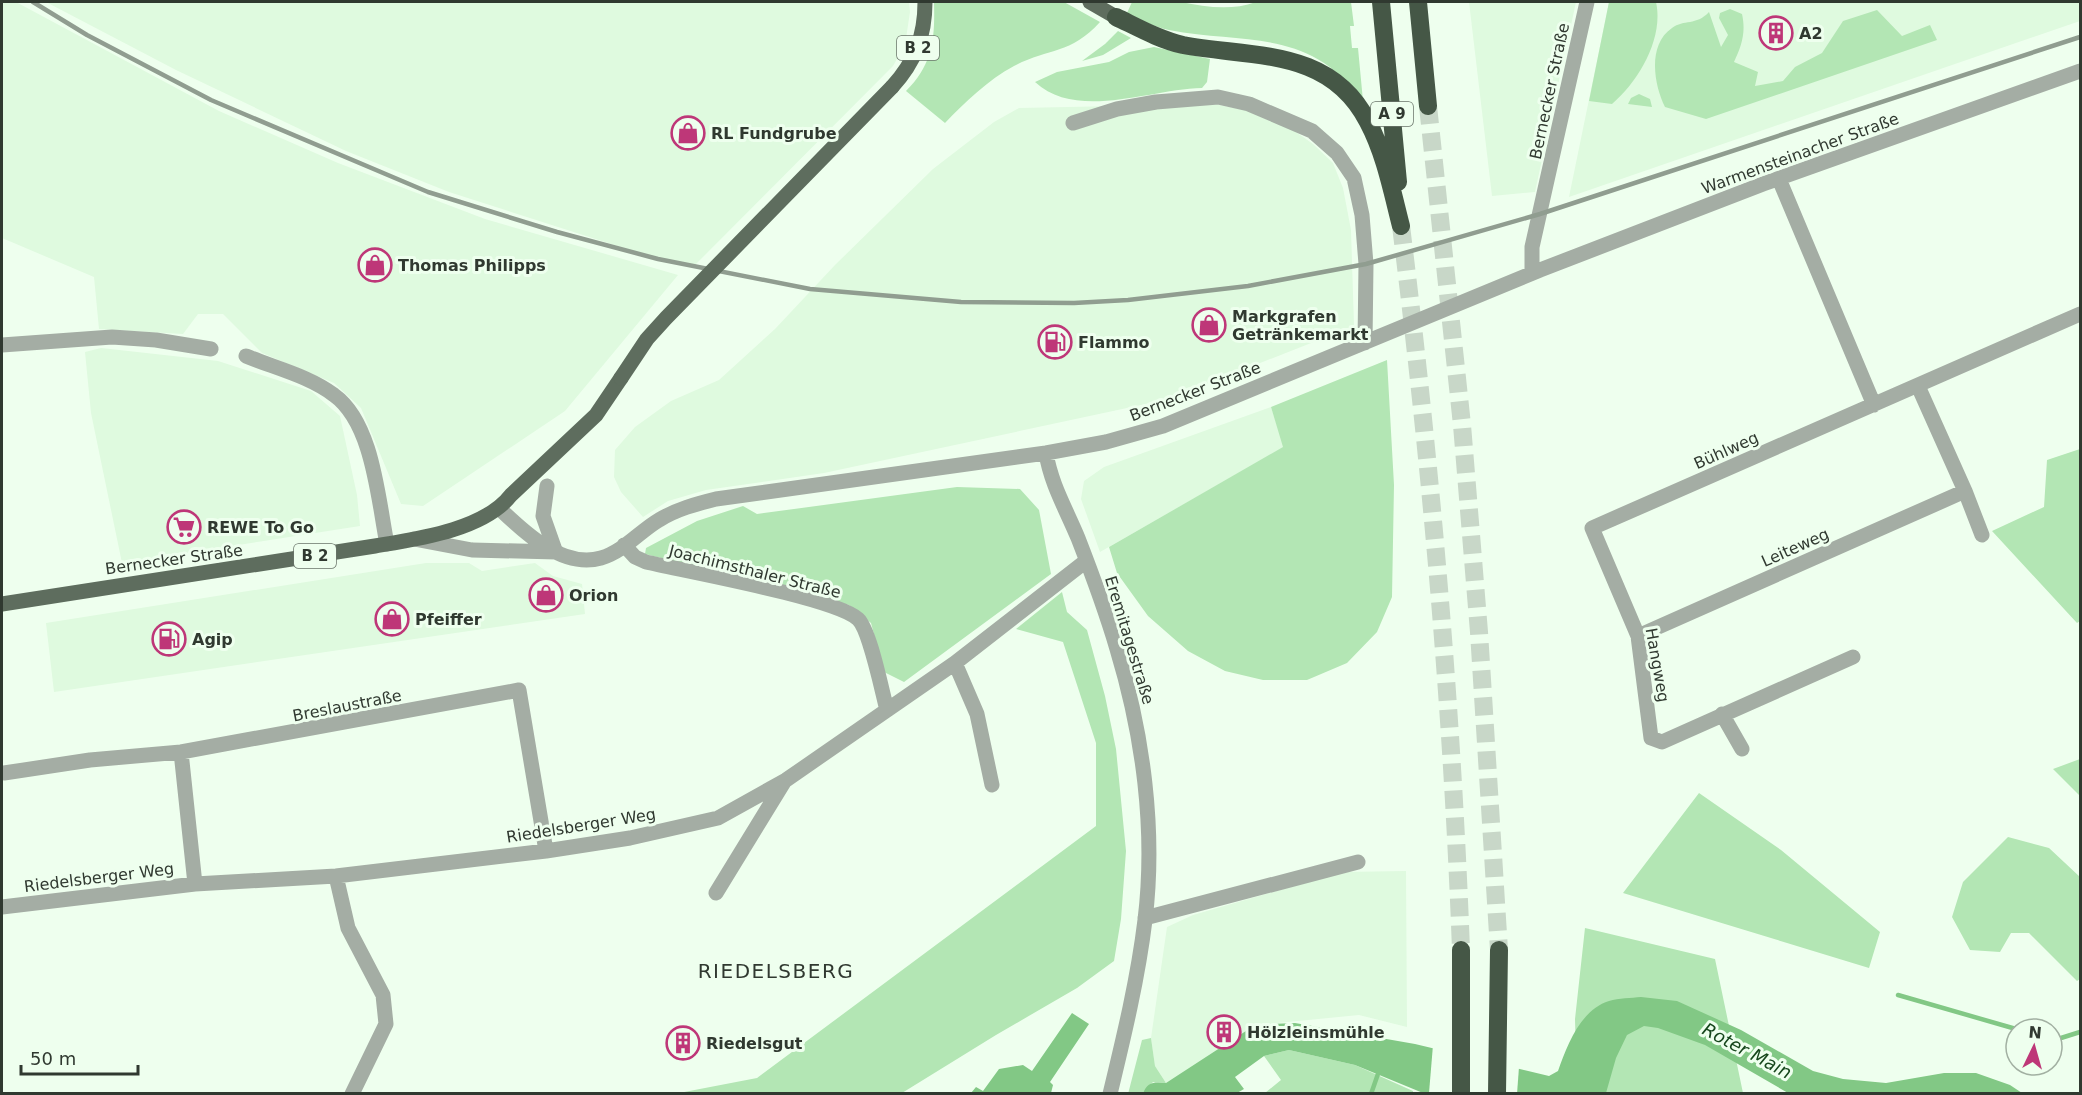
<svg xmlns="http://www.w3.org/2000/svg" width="2082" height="1095" viewBox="0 0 2082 1095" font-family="'DejaVu Sans',sans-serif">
<rect width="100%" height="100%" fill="#efe"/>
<path fill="#dffadf" d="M 2,2 L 16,2 L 219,111 L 338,163 L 485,219 L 678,275 L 565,411 L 423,506 L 401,504 L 361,408 L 334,383 L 262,353 L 223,314 L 198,314 L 183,334 L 99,329 L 94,277 L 2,238 Z
M 46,2 L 909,2 L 910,12 L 905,45 L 893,66 L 695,265 L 658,259 L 449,192 L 346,151 L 176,70 Z
M 1469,2 L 1576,2 L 1535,192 L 1492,196 Z
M 1609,2 L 2080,2 L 2080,21 L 1569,197 Z
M 1214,104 L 1250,111 L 1286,125 L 1313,144 L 1333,163 L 1343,188 L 1351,230 L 1354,326 L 1169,399 L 824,473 L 706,490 L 668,501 L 643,517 L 621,492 L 614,477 L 615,450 L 635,427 L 671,401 L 719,380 L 775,329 L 835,265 L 933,169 L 994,122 L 1019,108 Z
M 101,348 L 218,361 L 311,391 L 340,416 L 357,495 L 360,526 L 122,563 L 91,413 L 85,352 Z
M 1271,407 L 1284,447 L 1100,552 L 1081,499 L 1084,481 L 1104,467 Z
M 426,563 L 469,563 L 482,571 L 535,563 L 553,576 L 582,584 L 585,614 L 54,692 L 46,623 Z
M 1406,871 L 1407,1027 L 1359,1015 L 1267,1024 L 1166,1083 L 1155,1066 L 1151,1038 L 1167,927 L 1193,915 L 1343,872 Z"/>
<path fill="#b3e6b4" d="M 934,2 L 1064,2 L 1100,22 C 1070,55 1048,48 1014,66 C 988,80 965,102 945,123 L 906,91 C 933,64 935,39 934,2 Z
M 1132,2 C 1148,2 1165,0 1181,2 C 1206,7 1231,11 1256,2 L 1351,2 L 1354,26 L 1350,26 L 1352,48 L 1358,48 L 1363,101 C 1308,27 1248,45 1169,30 C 1154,27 1140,19 1127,13 Z
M 1609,2 L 1656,2 C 1664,38 1639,81 1612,104 L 1589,101 Z
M 1730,9 L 1742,14 C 1746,32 1742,45 1734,62 L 1758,72 L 1755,86 L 1783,81 L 1795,67 L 1822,53 L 1843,21 L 1877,10 L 1902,36 L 1930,25 L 1937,40 L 1706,119 L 1665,107 C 1654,85 1647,45 1672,28 C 1684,19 1696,26 1709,12 L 1721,47 L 1728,35 L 1719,18 L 1720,13 Z
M 1118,31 L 1131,38 L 1103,55 L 1082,61 L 1105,44 Z
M 1154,47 L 1210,59 L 1207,82 L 1202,88 C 1150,89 1077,121 1035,82 L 1057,72 L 1109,62 L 1129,52 Z
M 1639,94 L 1650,99 L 1652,107 L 1628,104 L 1631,98 Z
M 1387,360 L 1394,485 L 1392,597 L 1377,632 L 1347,663 L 1307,680 L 1263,680 L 1225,671 L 1188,651 L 1148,616 L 1117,573 L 1109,547 L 1283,447 L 1271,407 Z
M 2080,449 L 2080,621 L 2077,623 L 1992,531 L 2044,507 L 2047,460 Z
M 957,487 L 1020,489 L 1039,510 L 1051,574 L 904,682 L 884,672 L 871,623 L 849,605 L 645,554 L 646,548 L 697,521 L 743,506 L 757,514 Z
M 1062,592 L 1067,612 L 1087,630 L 1105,696 L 1116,749 L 1126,851 L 1121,919 L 1114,961 L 1077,988 L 996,1035 L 902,1093 L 679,1093 L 757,1078 L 1096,826 L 1096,743 L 1063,642 L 1016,629 Z
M 2080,759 L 2080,796 L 2053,769 Z
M 1699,793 L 1781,850 L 1880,932 L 1869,968 L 1623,893 Z
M 2008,837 L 2049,848 L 2080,877 L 2080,979 L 2077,981 L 2029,933 L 2011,933 L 2000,952 L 1970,950 L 1952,917 L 1963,882 Z
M 1585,928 L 1715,959 L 1743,1093 L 1577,1094 L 1575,1019 Z
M 1151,1038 L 1155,1066 L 1166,1083 L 1153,1082 L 1143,1093 L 1128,1094 L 1142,1040 Z
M 1289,1050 L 1355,1065 L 1413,1091 L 1413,1093 L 1265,1093 L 1281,1080 L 1264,1056 Z"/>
<path fill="#82c885" d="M 1641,997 L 1677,1001 L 1741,1030 L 1813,1071 L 1843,1079 L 1886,1083 L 1944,1073 L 1976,1073 L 2010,1085 L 2022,1093 L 1788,1093 L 1705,1045 L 1658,1028 L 1644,1026 L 1627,1035 L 1616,1058 L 1606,1093 L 1423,1093 L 1355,1065 L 1289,1050 L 1264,1056 L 1235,1077 L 1244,1089 L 1237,1093 L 1143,1094 C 1147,1081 1155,1082 1166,1083 L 1249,1029 L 1267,1024 L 1295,1023 L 1415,1044 L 1549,1076 L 1558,1071 C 1567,1046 1580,1010 1609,1001 C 1619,998 1631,998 1641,997 Z
M 1072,1013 L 1089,1024 L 1050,1082 L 1053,1085 L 1051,1093 L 971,1093 L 976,1087 L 983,1091 L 999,1069 L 1023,1065 L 1032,1071 Z"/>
<path fill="#efe" d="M 1433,1045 L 1519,1067 L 1517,1094 L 1429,1093 Z"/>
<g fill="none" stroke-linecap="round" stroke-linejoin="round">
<path stroke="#82c885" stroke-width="4.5" d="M 1898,995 L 2016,1029
M 2052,1038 L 2061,1038 L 2080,1032
M 1371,1094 L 1379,1071"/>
<path stroke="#c8d7c8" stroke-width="18" stroke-dasharray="18 9" stroke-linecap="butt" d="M 1428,106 L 1462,425 L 1479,632 L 1499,950
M 1401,226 C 1431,467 1452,707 1461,950"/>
<path stroke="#a4ada4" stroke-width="15" d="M 1073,123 L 1117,109 L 1156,102 L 1218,97 L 1249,104 L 1312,131 L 1337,153 L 1354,178 L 1362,215 L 1366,264 L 1365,343
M 1779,179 L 1874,405
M 1532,273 L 1532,247 L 1587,2
M 2,345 L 112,337 L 156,340 L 211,349
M 246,356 C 275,368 309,376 334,395 C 373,423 378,499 387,544
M 1918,386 L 1965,491 L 1982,535
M 1046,453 C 1051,484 1066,509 1078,538 C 1092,574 1106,612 1117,649 C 1143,735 1156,830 1145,920 C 1138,978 1124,1036 1110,1094
M 547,486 L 543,516 L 555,550
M 500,509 C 525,533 563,569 601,558 C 623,552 640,531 659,520 C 677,509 696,504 716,499 L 1046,453 L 1106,442 L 1163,426 L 1540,270 L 1763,184 L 2080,71
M 414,539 L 472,550 L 557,552
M 624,545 L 635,557 L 646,562 C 685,571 835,598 858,619 C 870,630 882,692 887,710
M 1638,636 L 1965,491
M 1853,657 L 1662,742 L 1651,738 L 1638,636 L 1592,528 L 2080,314
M 955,663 L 977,714 L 992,785
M 1722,714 L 1742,749
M 181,752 L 195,884
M 4,773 L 90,760 L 181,752 L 519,690 L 546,851
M 336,876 L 348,928 L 383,995 L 386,1024 L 352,1094
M 716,893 L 784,782
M 2,907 L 195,884 L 336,876 L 546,851 L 630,838 L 718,818 L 786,780 L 955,663 L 1086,561
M 1145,918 L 1358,862"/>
<path stroke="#5e6d5e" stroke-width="15" d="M 1090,2 L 1116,17
M 892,87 C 915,62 925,36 925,2
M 2,604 L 375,546 C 417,539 484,530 511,495 L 596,415 L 621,378"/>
<path stroke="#455746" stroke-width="18" d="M 1381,2 L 1398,182
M 1418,2 L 1428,106
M 1116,17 C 1137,27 1160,40 1183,45 C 1252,58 1330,47 1368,122 C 1385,154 1392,191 1401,226
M 1461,950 L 1461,1094
M 1497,1094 L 1499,950"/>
<path stroke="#909d90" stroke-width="4.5" d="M 33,2 L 87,35 L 211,100 L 428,192 L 557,232 L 658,259 L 810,289 L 961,302 L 1074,303 L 1128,300 L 1248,286 L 1366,264 L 1540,214 L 2080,37"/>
<path stroke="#5e6d5e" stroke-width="15" d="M 621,378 L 647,339 L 666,318 L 892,87"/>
</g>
<defs>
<g id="building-ring" transform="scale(1.725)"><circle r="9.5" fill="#efe" stroke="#be3778" stroke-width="1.5"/><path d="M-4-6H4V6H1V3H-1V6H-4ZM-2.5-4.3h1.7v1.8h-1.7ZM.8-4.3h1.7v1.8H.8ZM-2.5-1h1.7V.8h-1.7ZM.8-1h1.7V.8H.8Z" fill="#be3778"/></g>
<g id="shop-ring" transform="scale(1.725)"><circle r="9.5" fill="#efe" stroke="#be3778" stroke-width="1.5"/><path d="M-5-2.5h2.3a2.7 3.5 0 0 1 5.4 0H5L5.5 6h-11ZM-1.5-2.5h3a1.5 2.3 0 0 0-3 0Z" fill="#be3778"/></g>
<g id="fuel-ring" transform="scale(1.725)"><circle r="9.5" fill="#efe" stroke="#be3778" stroke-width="1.5"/><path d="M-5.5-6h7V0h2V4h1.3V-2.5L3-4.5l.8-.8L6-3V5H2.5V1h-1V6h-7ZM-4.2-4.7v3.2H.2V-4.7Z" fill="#be3778"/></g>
<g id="supermarket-ring" transform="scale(1.725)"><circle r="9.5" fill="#efe" stroke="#be3778" stroke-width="1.5"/><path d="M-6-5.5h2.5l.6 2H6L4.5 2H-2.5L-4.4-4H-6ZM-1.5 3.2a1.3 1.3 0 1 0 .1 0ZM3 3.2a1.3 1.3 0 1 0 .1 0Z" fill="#be3778"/></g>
</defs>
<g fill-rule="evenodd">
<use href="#building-ring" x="1776" y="33"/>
<use href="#shop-ring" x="688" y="133"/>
<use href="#shop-ring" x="375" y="265"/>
<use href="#shop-ring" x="1209" y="325"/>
<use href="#fuel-ring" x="1055" y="342"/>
<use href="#supermarket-ring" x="184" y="527"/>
<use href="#shop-ring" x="546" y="595"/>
<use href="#shop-ring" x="392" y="619"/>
<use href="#fuel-ring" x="169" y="639"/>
<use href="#building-ring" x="1224" y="1032"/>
<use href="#building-ring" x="683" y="1043"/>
</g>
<g text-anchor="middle" stroke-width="6" stroke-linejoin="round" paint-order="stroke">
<g fill="#efe" stroke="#697469" stroke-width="1.5">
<rect x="897" y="36" width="42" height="24" rx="4.5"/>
<rect x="1371" y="102" width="42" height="24" rx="4.5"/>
<rect x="294" y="544" width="42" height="24" rx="4.5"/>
</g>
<g font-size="15" font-weight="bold" fill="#303930">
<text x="918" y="53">B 2</text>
<text x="1392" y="119">A 9</text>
<text x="315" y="561">B 2</text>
</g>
<g font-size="16" font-weight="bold" fill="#303930" stroke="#efe" text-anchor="start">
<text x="1799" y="39">A2</text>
<text x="711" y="139">RL Fundgrube</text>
<text x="398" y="271">Thomas Philipps</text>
<text x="1232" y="322">Markgrafen<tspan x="1232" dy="18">Getränkemarkt</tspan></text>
<text x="1078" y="348">Flammo</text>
<text x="207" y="533">REWE To Go</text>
<text x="569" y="601">Orion</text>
<text x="415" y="625">Pfeiffer</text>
<text x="192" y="645">Agip</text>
<text x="1247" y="1038">Hölzleinsmühle</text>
<text x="706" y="1049">Riedelsgut</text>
</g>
<g font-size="16" fill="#303930" stroke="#efe">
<text transform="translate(1549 91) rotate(-78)" y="6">Bernecker Straße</text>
<text transform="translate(1800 153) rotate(-20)" y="6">Warmensteinacher Straße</text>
<text transform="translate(1195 391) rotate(-21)" y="6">Bernecker Straße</text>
<text transform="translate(1726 450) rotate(-24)" y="6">Bühlweg</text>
<text transform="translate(1795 547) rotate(-24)" y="6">Leiteweg</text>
<text transform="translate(174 559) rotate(-8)" y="6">Bernecker Straße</text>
<text transform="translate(755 571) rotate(14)" y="6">Joachimsthaler Straße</text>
<text transform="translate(1130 640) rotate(73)" y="6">Eremitagestraße</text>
<text transform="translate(1658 665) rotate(80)" y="6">Hangweg</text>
<text transform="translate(347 705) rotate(-11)" y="6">Breslaustraße</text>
<text transform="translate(581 825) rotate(-9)" y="6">Riedelsberger Weg</text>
<text transform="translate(99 877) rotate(-7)" y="6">Riedelsberger Weg</text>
</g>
<g font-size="18" font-style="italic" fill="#16471c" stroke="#efe">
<text transform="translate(1747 1051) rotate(28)" y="6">Roter Main</text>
</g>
<g font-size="20" letter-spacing="1.5" fill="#303930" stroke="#efe">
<text x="776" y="978">RIEDELSBERG</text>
</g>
</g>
<rect width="2082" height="1095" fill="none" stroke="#303930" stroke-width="6"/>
<g transform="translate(2034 1047) rotate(5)"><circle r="28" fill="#eeffee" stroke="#a2b0a2" stroke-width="1.5"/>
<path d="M0-4.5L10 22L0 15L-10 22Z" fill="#be3778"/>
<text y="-9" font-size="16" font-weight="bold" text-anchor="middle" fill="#303930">N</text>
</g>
<path d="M21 1065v9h117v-9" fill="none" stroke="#303930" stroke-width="3"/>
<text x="30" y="1065" font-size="18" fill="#303930" stroke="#eeffee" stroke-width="4.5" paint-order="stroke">50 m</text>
</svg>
